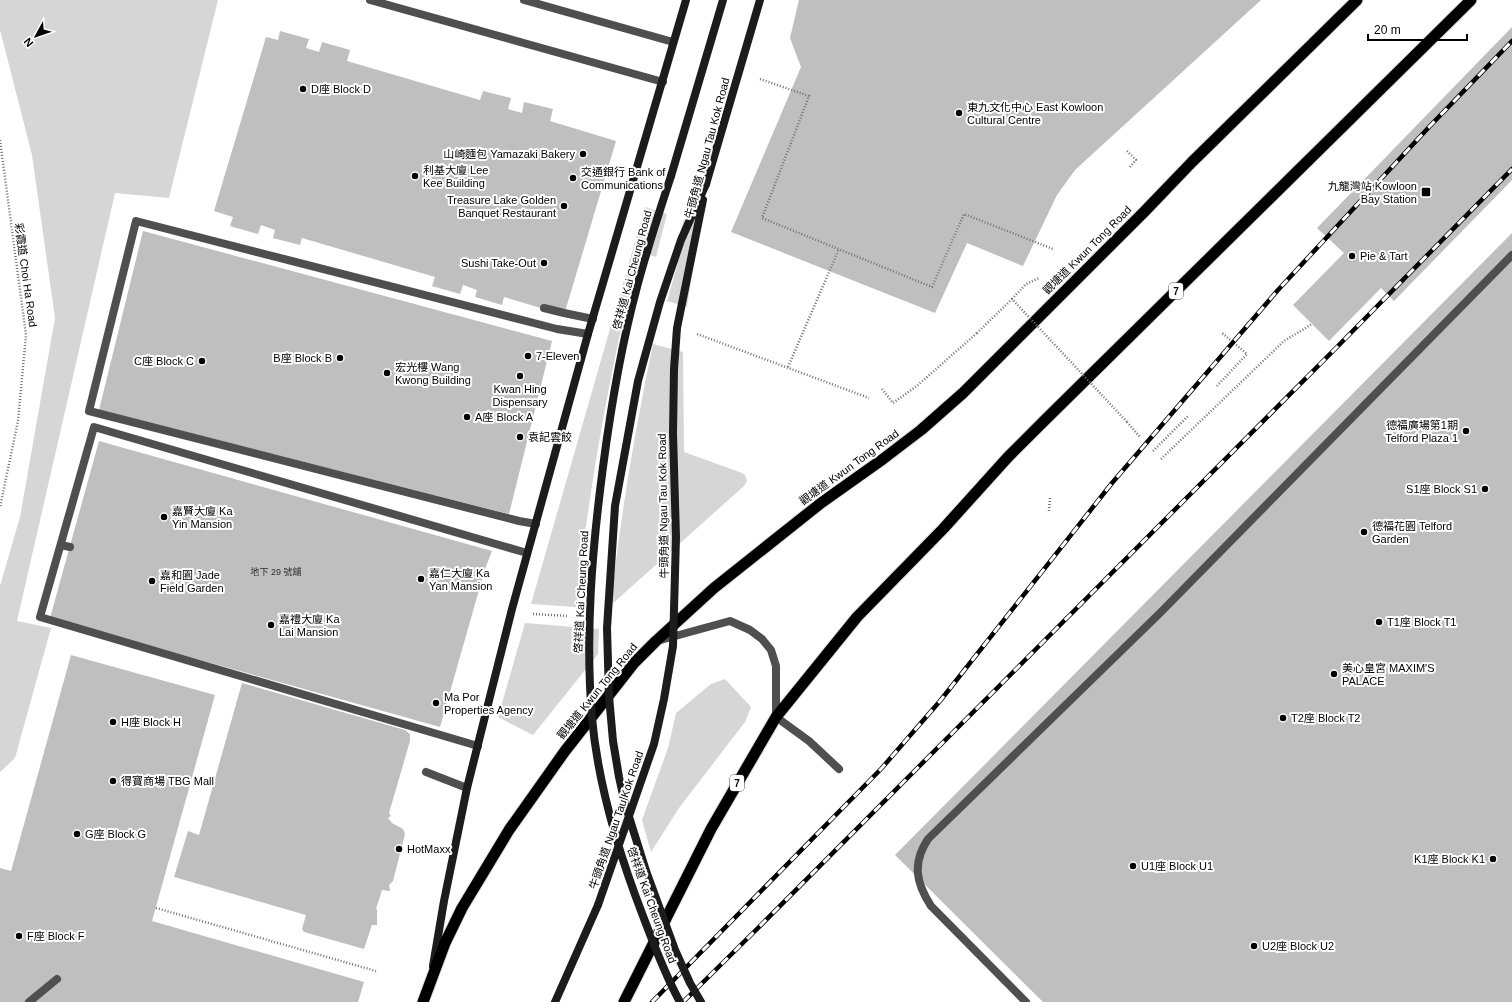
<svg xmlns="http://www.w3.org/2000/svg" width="1512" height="1002" viewBox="0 0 1512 1002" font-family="Arial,'Noto Sans TC',sans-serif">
<rect width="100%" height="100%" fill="#fff"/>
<path fill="#d6d6d6" d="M 0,0 L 218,0 L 169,198 L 115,193 L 17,621 L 51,628 L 15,758 L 0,772 L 0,586 L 20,517 L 55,318 L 32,155 L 0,30 Z
M 645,207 L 667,214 L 656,257 L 639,252 C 610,369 589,487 576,607 L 531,604 Z
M 684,219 L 700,224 L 687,307 L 667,301 L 678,263 L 672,261 Z
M 653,344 L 683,352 L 684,452 L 742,473 L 745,475 L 747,481 L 744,486 L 611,605 C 620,517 635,430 653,344 Z
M 525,623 L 599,629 L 598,654 L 533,735 L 498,717 Z
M 725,679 L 751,707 L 745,722 L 679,808 L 651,852 L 642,820 L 668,748 L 676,713 L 711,684 Z"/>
<path fill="#bfbfbf" d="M 799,0 L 1261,0 L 1075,170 L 1057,195 L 1023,266 L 967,243 L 935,313 L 731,232 L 801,67 L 790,38 Z
M 1512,27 L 1512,180 L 1394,301 L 1381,288 L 1329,341 L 1293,305 L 1344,253 L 1317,228 Z
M 280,31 L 309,39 L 306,48 L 319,52 L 322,42 L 350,50 L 347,61 L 480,100 L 483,91 L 511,98 L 508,109 L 522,113 L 524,102 L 553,109 L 550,121 L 616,141 L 564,315 L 504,297 L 502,305 L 475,297 L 477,290 L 463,285 L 460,294 L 432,286 L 435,277 L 302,238 L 300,245 L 273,238 L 275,230 L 261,225 L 258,234 L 230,226 L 233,217 L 214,211 L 266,37 L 278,40 Z
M 143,231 L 552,341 L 509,514 L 99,410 Z
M 1512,233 L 1512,1002 L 1043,1002 L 895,855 Z
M 99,441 L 492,551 L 485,569 L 440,727 L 50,618 Z
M 71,655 L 215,695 L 152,921 L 364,982 L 358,1002 L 0,1002 L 0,868 L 11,871 Z
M 242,683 L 405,730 L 410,734 L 410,741 L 389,813 L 391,816 L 388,818 L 392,823 L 403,829 L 405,834 L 393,881 L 389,885 L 390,891 L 382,890 L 376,909 L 377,909 L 377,925 L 372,925 L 364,949 L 304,932 L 302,929 L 306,915 L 174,877 L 188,831 L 199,835 Z"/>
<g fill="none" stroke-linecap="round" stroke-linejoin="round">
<g stroke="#dbdbdb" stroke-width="13">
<path id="trunk" d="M 423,1002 L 445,943 L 462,908 L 509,830 L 565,751 L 634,663 L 656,641 L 714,588 L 821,503 L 883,459 L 921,430 L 963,393 L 1145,211 L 1192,162 L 1357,0
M 624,1002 L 711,829 L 776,717 L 857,617 L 943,529 L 1008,457 L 1045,420 L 1471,0"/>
</g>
<path stroke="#717171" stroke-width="2.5" stroke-dasharray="1 2" stroke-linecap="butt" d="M 760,79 L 809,96 L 762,218 L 932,287 L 964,214 L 1053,249
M 0,140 L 26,335 L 18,421 L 0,507
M 1127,151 L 1136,160 L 1129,168
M 1012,299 L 1026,284 L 1039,278
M 697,334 L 869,398
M 788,367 L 839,249
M 1217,386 L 1247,354 L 1222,333
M 882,389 L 893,403 L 918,385 L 977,333
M 1127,422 L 1140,437
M 1153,451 L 1188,416
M 1161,459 L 1284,341 L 1312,324
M 1049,511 L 1050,497
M 533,614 L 568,616
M 156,908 L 376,971"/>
<path stroke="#4f4f4f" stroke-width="8" d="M 370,0 L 663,82
M 524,0 L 673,42
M 544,308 L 564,313 L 593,319
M 536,524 L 519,521 L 89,411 L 136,221 L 557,329 L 588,334
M 61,545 L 70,547
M 657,641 L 730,621 L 750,630 L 762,639 L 771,650 L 776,666 L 776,717 L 809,741 L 839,769
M 478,746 L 40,617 L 94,427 L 527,553
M 426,772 L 467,788
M 29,1002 L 57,979
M 1026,1002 L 931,906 C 916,883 912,863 928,839 L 1160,613 L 1512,255"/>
<path stroke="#1c1c1c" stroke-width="8" d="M 671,176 L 723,0
M 706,184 L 760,0
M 433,966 L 444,901 L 467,788 L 512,609 L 588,334 L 686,0
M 555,1002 L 598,905"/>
<use href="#trunk" stroke="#000" stroke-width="11"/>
<g stroke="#000" stroke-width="4.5">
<path id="rail" d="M 652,1002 L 881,769 L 940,701 L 1112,483 L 1278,290 L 1430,126 L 1512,41
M 683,1002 L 755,931 L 1338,346 L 1512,169"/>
</g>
<use href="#rail" stroke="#fff" stroke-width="3" stroke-dasharray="9" stroke-linecap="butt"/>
<path stroke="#717171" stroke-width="2.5" stroke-dasharray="1 2" stroke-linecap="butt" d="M 977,333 L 1012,299 L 1127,422"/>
<path stroke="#1c1c1c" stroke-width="8" d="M 671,176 C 659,213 647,249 637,287 C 621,346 611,406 603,467 C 592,550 585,634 592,718 C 598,785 619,854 643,916 C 654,945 665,975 680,1002
M 598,905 L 654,744 L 664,699 L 673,646 L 676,537 L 673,433 L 674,369 L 677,328 L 703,200
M 701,1002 L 690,983 L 675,950 L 646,871 L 625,804 L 619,777 L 613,741 L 609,696 L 607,628 L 615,506 L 638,381 L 660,302 L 681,240 L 706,184"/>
</g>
<g fill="#000" stroke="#fff" stroke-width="1.5">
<circle cx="303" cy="89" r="4"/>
<circle cx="959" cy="113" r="4"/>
<circle cx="583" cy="154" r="4"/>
<circle cx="415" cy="176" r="4"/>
<circle cx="573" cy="178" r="4"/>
<rect x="1421" y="187" width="10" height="10" rx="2"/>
<circle cx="564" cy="206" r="4"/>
<circle cx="1352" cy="256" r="4"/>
<circle cx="544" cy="263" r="4"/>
<circle cx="528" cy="356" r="4"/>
<circle cx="340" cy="358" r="4"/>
<circle cx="202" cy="361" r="4"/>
<circle cx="387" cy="373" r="4"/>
<circle cx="520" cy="376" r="4"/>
<circle cx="467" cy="417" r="4"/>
<circle cx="1466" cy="431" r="4"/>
<circle cx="520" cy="437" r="4"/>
<circle cx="1485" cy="489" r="4"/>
<circle cx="164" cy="517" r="4"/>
<circle cx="1364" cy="532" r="4"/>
<circle cx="421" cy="579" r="4"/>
<circle cx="152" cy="581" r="4"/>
<circle cx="1379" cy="622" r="4"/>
<circle cx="271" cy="625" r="4"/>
<circle cx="1334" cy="674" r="4"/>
<circle cx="436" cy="703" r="4"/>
<circle cx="1283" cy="718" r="4"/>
<circle cx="113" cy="722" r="4"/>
<circle cx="113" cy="781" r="4"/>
<circle cx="77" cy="834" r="4"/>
<circle cx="399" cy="849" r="4"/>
<circle cx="1493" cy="859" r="4"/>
<circle cx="1133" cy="866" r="4"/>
<circle cx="19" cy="936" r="4"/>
<circle cx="1254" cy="946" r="4"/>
</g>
<g text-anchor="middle" stroke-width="4" stroke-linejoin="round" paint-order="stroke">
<g font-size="9" fill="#303030">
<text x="276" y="575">地下 29 號舖</text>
</g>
<g fill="#fff" stroke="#4c4c4c" stroke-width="1">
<rect x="1169" y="283" width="14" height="16" rx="3"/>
<rect x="730" y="775" width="14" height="16" rx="3"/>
</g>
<g font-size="10" font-weight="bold" fill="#000">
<text x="1176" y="295">7</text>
<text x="737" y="787">7</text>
</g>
<g font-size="11" fill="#000" stroke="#fff" text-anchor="start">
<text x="311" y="93">D座 Block D</text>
<text x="967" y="111">東九文化中心 East Kowloon<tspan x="967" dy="13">Cultural Centre</tspan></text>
<text x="575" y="158" text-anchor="end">山崎麵包 Yamazaki Bakery</text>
<text x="423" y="174">利基大廈 Lee<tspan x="423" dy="13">Kee Building</tspan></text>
<text x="581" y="176">交通銀行 Bank of<tspan x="581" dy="13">Communications</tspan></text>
<text x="1417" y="190" text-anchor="end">九龍灣站 Kowloon<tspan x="1417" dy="13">Bay Station</tspan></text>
<text x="556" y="204" text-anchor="end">Treasure Lake Golden<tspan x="556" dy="13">Banquet Restaurant</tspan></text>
<text x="1360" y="260">Pie &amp; Tart</text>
<text x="536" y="267" text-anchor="end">Sushi Take-Out</text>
<text x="536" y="360">7-Eleven</text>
<text x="332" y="362" text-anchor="end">B座 Block B</text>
<text x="194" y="365" text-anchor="end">C座 Block C</text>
<text x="395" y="371">宏光樓 Wang<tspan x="395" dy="13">Kwong Building</tspan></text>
<text x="520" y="393" text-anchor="middle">Kwan Hing<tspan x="520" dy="13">Dispensary</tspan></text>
<text x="475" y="421">A座 Block A</text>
<text x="1458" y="429" text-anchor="end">德福廣場第1期<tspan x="1458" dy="13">Telford Plaza 1</tspan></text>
<text x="528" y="441">袁記雲餃</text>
<text x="1477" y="493" text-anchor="end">S1座 Block S1</text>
<text x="172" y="515">嘉賢大廈 Ka<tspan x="172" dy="13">Yin Mansion</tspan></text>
<text x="1372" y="530">德福花園 Telford<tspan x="1372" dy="13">Garden</tspan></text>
<text x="429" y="577">嘉仁大廈 Ka<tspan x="429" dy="13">Yan Mansion</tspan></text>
<text x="160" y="579">嘉和園 Jade<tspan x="160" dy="13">Field Garden</tspan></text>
<text x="279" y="623">嘉禮大廈 Ka<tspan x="279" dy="13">Lai Mansion</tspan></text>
<text x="1387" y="626">T1座 Block T1</text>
<text x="1342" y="672">美心皇宮 MAXIM'S<tspan x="1342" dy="13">PALACE</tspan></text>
<text x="444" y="701">Ma Por<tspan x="444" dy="13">Properties Agency</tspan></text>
<text x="1291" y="722">T2座 Block T2</text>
<text x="121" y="726">H座 Block H</text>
<text x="121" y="785">得寶商場 TBG Mall</text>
<text x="85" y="838">G座 Block G</text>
<text x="407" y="853">HotMaxx</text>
<text x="1485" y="863" text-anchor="end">K1座 Block K1</text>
<text x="1141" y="870">U1座 Block U1</text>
<text x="27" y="940">F座 Block F</text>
<text x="1262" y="950">U2座 Block U2</text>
</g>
<g font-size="11" fill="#000" stroke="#fff">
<text transform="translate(707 148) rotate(-75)" y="4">牛頭角道 Ngau Tau Kok Road</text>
<text transform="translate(1087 250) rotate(-45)" y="4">觀塘道 Kwun Tong Road</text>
<text transform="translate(632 270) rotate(-75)" y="4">啓祥道 Kai Cheung Road</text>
<text transform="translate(26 275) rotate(82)" y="4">彩霞道 Choi Ha Road</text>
<text transform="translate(849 467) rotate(-36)" y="4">觀塘道 Kwun Tong Road</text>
<text transform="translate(663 506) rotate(-91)" y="4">牛頭角道 Ngau Tau Kok Road</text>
<text transform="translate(581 592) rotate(-87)" y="4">啓祥道 Kai Cheung Road</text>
<text transform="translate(597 691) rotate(-51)" y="4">觀塘道 Kwun Tong Road</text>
<text transform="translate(616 820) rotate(-71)" y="4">牛頭角道 Ngau Tau Kok Road</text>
<text transform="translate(652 905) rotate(70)" y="4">啓祥道 Kai Cheung Road</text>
</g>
</g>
<g transform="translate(36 36) rotate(230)" stroke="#ffffff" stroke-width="3" paint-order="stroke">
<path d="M0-3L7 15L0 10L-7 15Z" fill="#000000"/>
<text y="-6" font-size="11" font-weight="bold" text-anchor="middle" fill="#000000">N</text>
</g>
<path d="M1368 34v6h99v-6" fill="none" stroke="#000000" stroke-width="2"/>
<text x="1374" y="34" font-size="12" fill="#000000" stroke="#ffffff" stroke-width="3" paint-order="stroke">20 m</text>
</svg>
